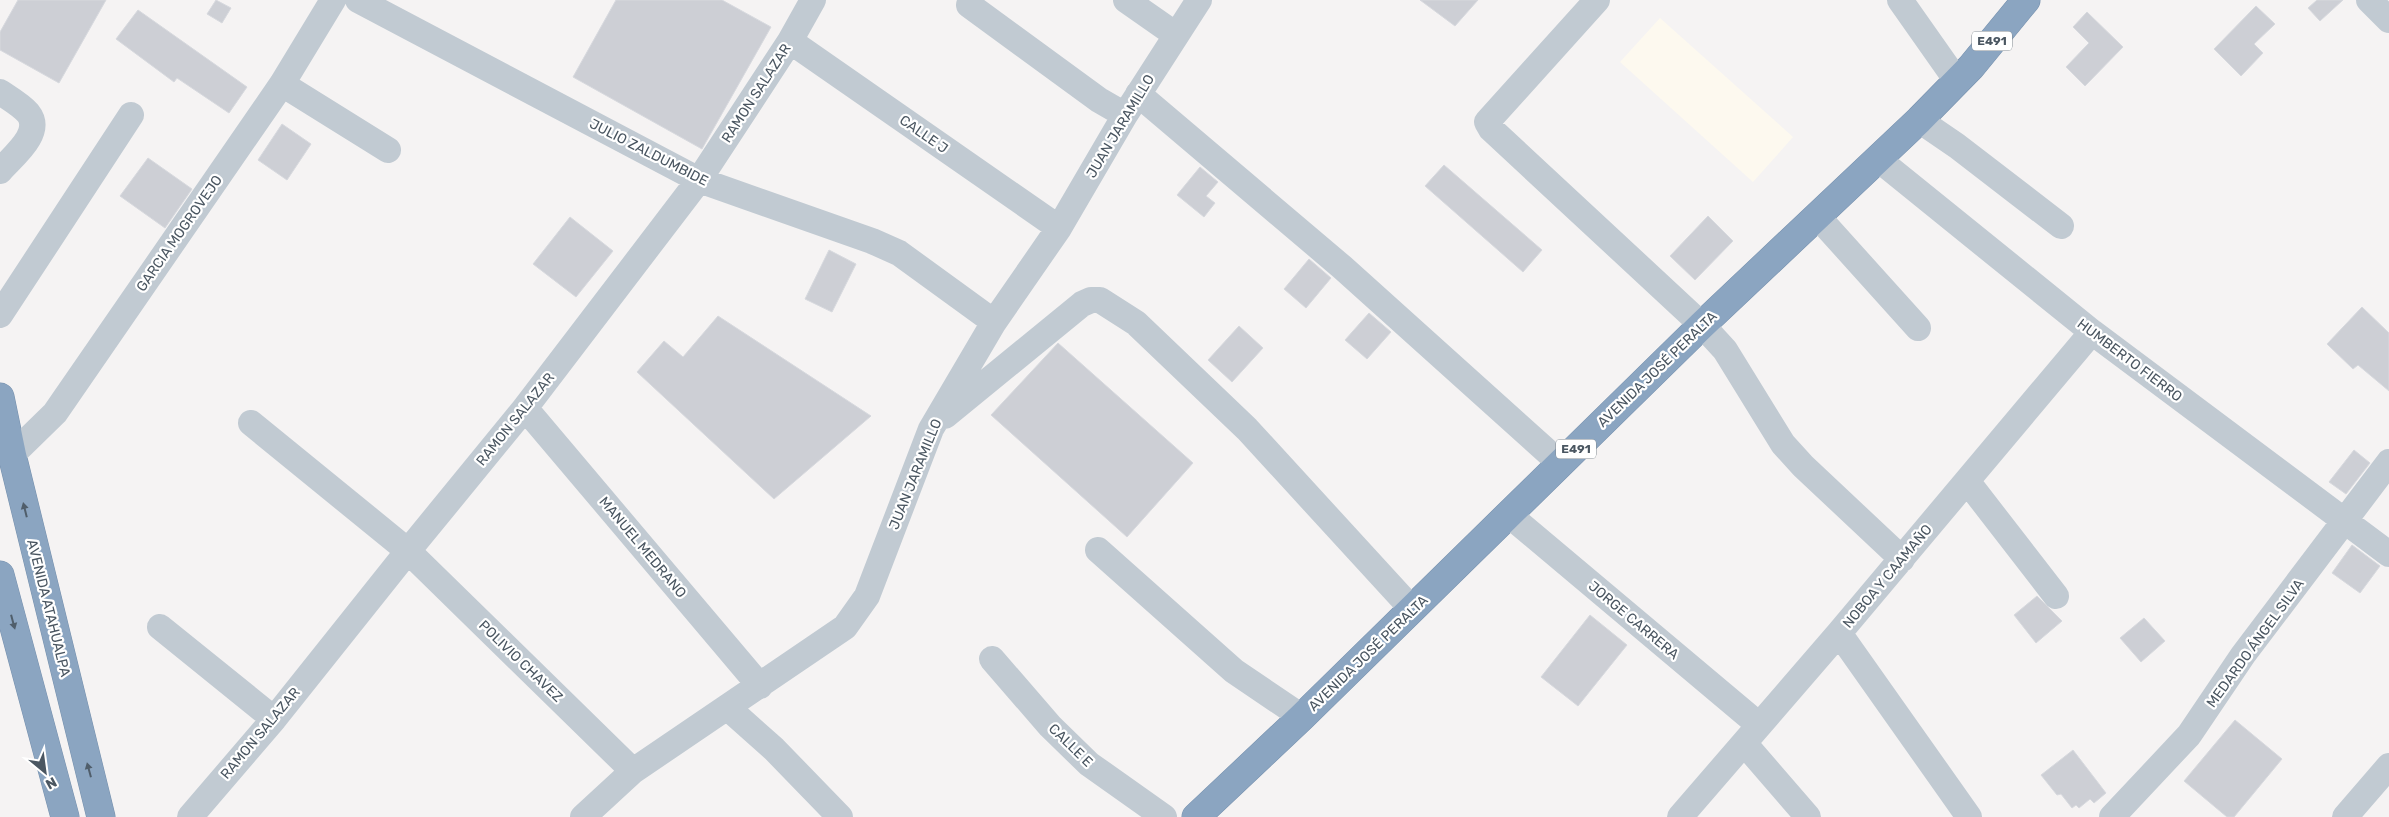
<svg xmlns="http://www.w3.org/2000/svg" width="2389" height="817" viewBox="0 0 2389 817" font-family="Rubik,sans-serif">
<rect width="100%" height="100%" fill="#f5f3f3"/>
<path fill="#fdf9ef" d="M 1660,18 L 1793,137 L 1753,182 L 1620,62 Z"/>
<path fill="#cdcfd5" stroke="#d7d9de" d="M 18,0 L 106,0 L 59,83 L 0,50 L 0,32 Z
M 216,0 L 231,8 L 222,23 L 207,14 Z
M 616,0 L 722,0 L 771,27 L 702,149 L 573,77 Z
M 1420,0 L 1478,0 L 1455,26 Z
M 2317,0 L 2343,0 L 2320,21 L 2308,8 Z
M 2256,6 L 2275,24 L 2254,44 L 2263,53 L 2241,76 L 2214,49 Z
M 138,10 L 247,87 L 229,113 L 177,78 L 174,82 L 116,39 Z
M 2087,12 L 2123,47 L 2085,86 L 2066,67 L 2089,43 L 2073,27 Z
M 282,124 L 311,144 L 287,180 L 258,160 Z
M 148,158 L 192,189 L 165,228 L 120,196 Z
M 1444,165 L 1542,250 L 1523,272 L 1425,186 Z
M 1200,167 L 1218,182 L 1206,196 L 1215,203 L 1204,217 L 1177,195 Z
M 1708,216 L 1733,241 L 1695,280 L 1670,256 Z
M 570,217 L 613,251 L 576,297 L 533,264 Z
M 829,250 L 856,264 L 832,312 L 805,299 Z
M 1309,259 L 1331,278 L 1306,308 L 1284,289 Z
M 2362,307 L 2389,333 L 2389,391 L 2358,365 L 2353,369 L 2327,344 Z
M 1369,313 L 1391,332 L 1367,359 L 1345,340 Z
M 718,316 L 871,416 L 774,499 L 637,372 L 664,341 L 683,357 Z
M 1239,326 L 1263,348 L 1232,382 L 1208,360 Z
M 1058,343 L 1193,463 L 1127,537 L 991,415 Z
M 2354,450 L 2370,463 L 2346,494 L 2329,482 Z
M 2352,545 L 2380,566 L 2360,593 L 2332,573 Z
M 2037,596 L 2062,621 L 2036,643 L 2014,615 Z
M 1590,615 L 1627,645 L 1578,706 L 1541,677 Z
M 2144,618 L 2165,641 L 2141,662 L 2120,638 Z
M 2235,720 L 2282,759 L 2234,817 L 2227,817 L 2184,781 Z
M 2073,750 L 2106,793 L 2094,803 L 2090,799 L 2079,808 L 2076,805 L 2072,808 L 2061,794 L 2057,795 L 2041,775 Z"/>
<g fill="none" stroke-linecap="round" stroke-linejoin="round">
<g stroke="#7690ad" stroke-width="29">
<path id="highway" d="M 0,397 L 12,455 L 101,817
M 0,575 L 65,817
M 1196,817 L 1302,717 L 1702,325 L 1919,120 L 1971,67 L 2026,0"/>
</g>
<path stroke="#c1cad2" stroke-width="26" d="M 358,0 L 699,180 L 872,241 L 899,253 L 994,322
M 1126,0 L 1176,35
M 1597,0 L 1487,122 L 1491,129 L 1702,325 L 1725,350 L 1783,444 L 1803,466 L 1902,559
M 1900,0 L 1957,81
M 2369,0 L 2389,20
M 969,5 L 1099,100 L 1125,115
M 790,41 L 1059,228
M 282,84 L 388,150
M 0,92 C 9,98 21,105 28,113 C 44,133 12,157 0,171
M 1138,94 L 1342,267 L 1561,464
M 1919,120 L 1957,146 L 2061,226
M 1878,159 L 2092,332 L 2389,554
M 1818,217 L 1918,328
M 0,315 L 131,115
M 525,408 L 760,686
M 945,416 L 1082,304 L 1091,300 L 1100,300 L 1136,323 L 1247,429 L 1412,609
M 251,423 L 408,551 L 633,771
M 12,455 L 55,413 L 282,84 L 333,0
M 1967,481 L 2056,596
M 1509,515 L 1759,725
M 1098,550 L 1234,671 L 1302,717
M 160,627 L 274,719
M 1839,633 L 1969,817
M 992,659 L 1050,726 L 1089,764 L 1164,817
M 728,708 L 774,749 L 840,817
M 1744,743 L 1808,817
M 190,817 L 274,719 L 408,551 L 525,408 L 699,180 L 790,41 L 813,0
M 583,817 L 633,771 L 845,627 L 867,596 L 931,429 L 994,322 L 1059,228 L 1125,115 L 1199,0
M 1680,817 L 1839,633 L 2092,332
M 2112,817 L 2189,735 L 2243,655 L 2389,462
M 2345,817 L 2389,766"/>
<use href="#highway" stroke="#8ba5c1" stroke-width="28"/>
</g>
<defs><path id="oneway-solid" d="M-6-.8H1V-3.2L6.5 0L1 3.2V.8H-6Z" transform="scale(1.25)"/></defs>
<g fill="#505e6b">
<use href="#oneway-solid" transform="translate(25 510) rotate(-104)"/>
<use href="#oneway-solid" transform="translate(13 622) rotate(75)"/>
<use href="#oneway-solid" transform="translate(89 770) rotate(-105)"/>
</g>
<g text-anchor="middle" stroke-width="4.5" stroke-linejoin="round" paint-order="stroke">
<g fill="#fff" stroke="#808990" stroke-width="1">
<rect x="1972" y="31.5" width="40" height="19" rx="4"/>
<rect x="1556" y="439.5" width="40" height="19" rx="4"/>
</g>
<g font-size="12" font-weight="bold" fill="#4a5661">
<text x="1992" y="45">E491</text>
<text x="1576" y="453">E491</text>
</g>
<g font-size="14" fill="#4a5661" stroke="#fff">
<text transform="translate(756 93) rotate(-57)" y="5">RAMON SALAZAR</text>
<text transform="translate(1120 126) rotate(-59)" y="5">JUAN JARAMILLO</text>
<text transform="translate(924 134) rotate(35)" y="5">CALLE J</text>
<text transform="translate(649 152) rotate(27)" y="5">JULIO ZALDUMBIDE</text>
<text transform="translate(179 233) rotate(-55)" y="5">GARCIA MOGROVEJO</text>
<text transform="translate(2130 360) rotate(37)" y="5">HUMBERTO FIERRO</text>
<text transform="translate(1657 369) rotate(-44)" y="5">AVENIDA JOSÉ PERALTA</text>
<text transform="translate(515 419) rotate(-51)" y="5">RAMON SALAZAR</text>
<text transform="translate(915 474) rotate(-68)" y="5">JUAN JARAMILLO</text>
<text transform="translate(643 547) rotate(50)" y="5">MANUEL MEDRANO</text>
<text transform="translate(1887 576) rotate(-50)" y="5">NOBOA Y CAAMAÑO</text>
<text transform="translate(49 608) rotate(76)" y="5">AVENIDA ATAHUALPA</text>
<text transform="translate(1634 620) rotate(40)" y="5">JORGE CARRERA</text>
<text transform="translate(2255 643) rotate(-54)" y="5">MEDARDO ÁNGEL SILVA</text>
<text transform="translate(1368 653) rotate(-44)" y="5">AVENIDA JOSÉ PERALTA</text>
<text transform="translate(521 661) rotate(44)" y="5">POLIVIO CHAVEZ</text>
<text transform="translate(260 733) rotate(-50)" y="5">RAMON SALAZAR</text>
<text transform="translate(1071 745) rotate(44)" y="5">CALLE E</text>
</g>
</g>
<g transform="translate(45 772) rotate(151)" stroke="#ffffff" stroke-width="4" paint-order="stroke">
<path d="M0-4L9 19L0 12L-9 19Z" fill="#4a5661"/>
<text y="-8" font-size="14" font-weight="bold" text-anchor="middle" fill="#4a5661">N</text>
</g>
</svg>
